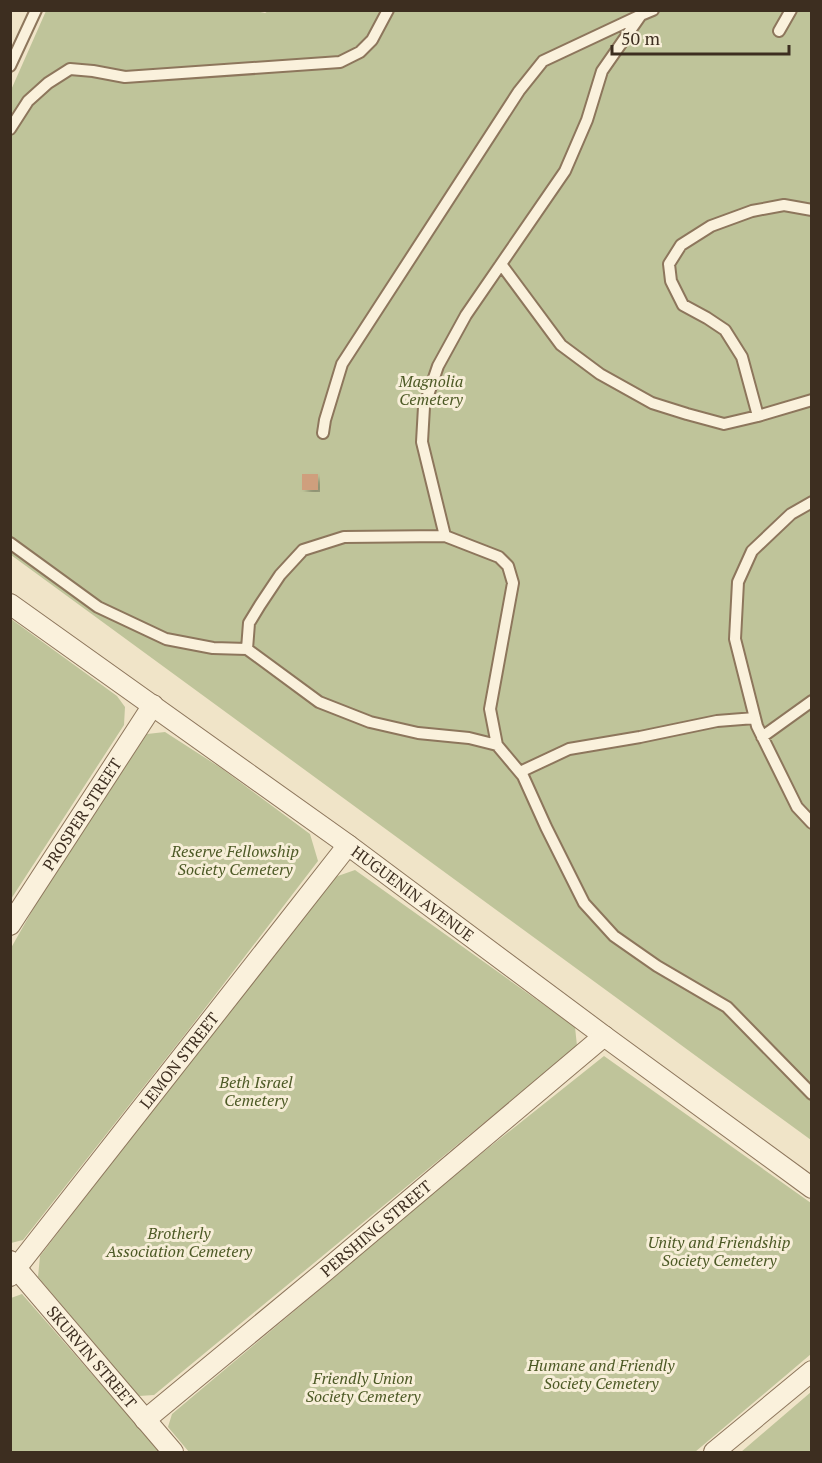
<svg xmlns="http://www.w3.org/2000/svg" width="822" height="1463" viewBox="0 0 822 1463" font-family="'PT Serif',serif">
<defs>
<filter id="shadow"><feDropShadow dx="5.5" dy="5.5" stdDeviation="3" flood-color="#0004"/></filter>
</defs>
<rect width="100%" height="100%" fill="#f0e4c8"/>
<path fill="#bfc49a" d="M 252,10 L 265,13 L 270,10 L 811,11 L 811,1140 L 11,555 L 11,90 L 46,11 Z
M 11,619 L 117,696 L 125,707 L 124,725 L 11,899 Z
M 165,732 L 221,768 L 310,834 L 318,861 L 186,1033 L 23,1240 L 11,1243 L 11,948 L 41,895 L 147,734 Z
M 355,870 L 575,1027 L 577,1046 L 154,1395 L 139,1396 L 38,1277 L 40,1256 L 245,990 L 335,877 Z
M 604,1056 L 811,1203 L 811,1354 L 695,1452 L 189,1452 L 168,1427 L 172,1414 L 337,1275 L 423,1200 Z
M 22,1294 L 160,1452 L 11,1452 L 11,1298 Z
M 811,1392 L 811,1452 L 741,1452 Z"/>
<path fill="#cf9f7d" filter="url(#shadow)" d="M 302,474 L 318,474 L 318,490 L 302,490 Z"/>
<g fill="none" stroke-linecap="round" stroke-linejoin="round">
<g stroke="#8d765c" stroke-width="14">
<path id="service" d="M 779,31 L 791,10
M 10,66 L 36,10
M 10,129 L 28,101 L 48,83 L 70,69 L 93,71 L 125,77 L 340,62 L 360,52 L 372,40 L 388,10
M 501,264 L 561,345 L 600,374 L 652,403 L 687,414 L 724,424 L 758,416 L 812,400
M 758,416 L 742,357 L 725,330 L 707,318 L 683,305 L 671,281 L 669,264 L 681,245 L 711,226 L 752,211 L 784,205 L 812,210
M 323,433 L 325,420 L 342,364 L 519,91 L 543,61 L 641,15
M 812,502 L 791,514 L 752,551 L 738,582 L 735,639 L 757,726 L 797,807 L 812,823
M 445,536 L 422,442 L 424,407 L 438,366 L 466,315 L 565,171 L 587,120 L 602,71 L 641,15 L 653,10
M 10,543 L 98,607 L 166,639 L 213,648 L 247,649
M 762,737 L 812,701
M 497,745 L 469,738 L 418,733 L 370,722 L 319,702 L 247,649 L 249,623 L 260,605 L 280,575 L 303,550 L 344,537 L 445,536 L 499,557 L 508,566 L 513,583 L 490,709 L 497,745 L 523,776 L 546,827 L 584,903 L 614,936 L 657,966 L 727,1007 L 812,1094
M 520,772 L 569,749 L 640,737 L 717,721 L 755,718"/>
</g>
<g stroke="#8d765c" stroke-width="22">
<g id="minor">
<path id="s1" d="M 10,604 L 348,845 L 604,1036 L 812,1188"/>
<path id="s2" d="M 10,925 L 153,705"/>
<path id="s3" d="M 10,1261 L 173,1452"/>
<path id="s4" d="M 10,1276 L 348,845"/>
<path id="s5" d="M 145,1420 L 324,1272 L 604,1036"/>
<path d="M 714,1452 L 812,1371"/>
</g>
</g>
<use href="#service" stroke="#faf1dc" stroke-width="10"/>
<use href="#minor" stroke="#faf1dc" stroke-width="20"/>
</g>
<g text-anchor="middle" stroke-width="6" stroke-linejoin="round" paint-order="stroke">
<g font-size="16" font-style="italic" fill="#4d5a26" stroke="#f7eed8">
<text x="431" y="387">Magnolia<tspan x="431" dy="18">Cemetery</tspan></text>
<text x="235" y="857">Reserve Fellowship<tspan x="235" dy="18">Society Cemetery</tspan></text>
<text x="256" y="1088">Beth Israel<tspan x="256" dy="18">Cemetery</tspan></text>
<text x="179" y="1239">Brotherly<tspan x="179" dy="18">Association Cemetery</tspan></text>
<text x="719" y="1248">Unity and Friendship<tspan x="719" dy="18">Society Cemetery</tspan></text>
<text x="601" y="1371">Humane and Friendly<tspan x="601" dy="18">Society Cemetery</tspan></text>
<text x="363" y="1384">Friendly Union<tspan x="363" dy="18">Society Cemetery</tspan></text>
</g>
<g font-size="16" fill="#3d2e20" stroke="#f7eed8">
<text dy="6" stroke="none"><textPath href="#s2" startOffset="132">PROSPER STREET</textPath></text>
<text dy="6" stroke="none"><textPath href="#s1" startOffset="496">HUGUENIN AVENUE</textPath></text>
<text dy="6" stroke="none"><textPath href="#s4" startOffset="274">LEMON STREET</textPath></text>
<text dy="6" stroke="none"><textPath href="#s5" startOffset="300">PERSHING STREET</textPath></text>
<text dy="6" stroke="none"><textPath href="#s3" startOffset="126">SKURVIN STREET</textPath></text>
</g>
</g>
<rect width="822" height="1463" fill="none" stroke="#3d2e20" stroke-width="24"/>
<path d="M612 45v9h177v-9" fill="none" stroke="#3d2e20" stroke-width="3"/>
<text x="621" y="45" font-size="18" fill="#3d2e20" stroke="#f7eed8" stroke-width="4.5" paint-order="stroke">50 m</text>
</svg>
